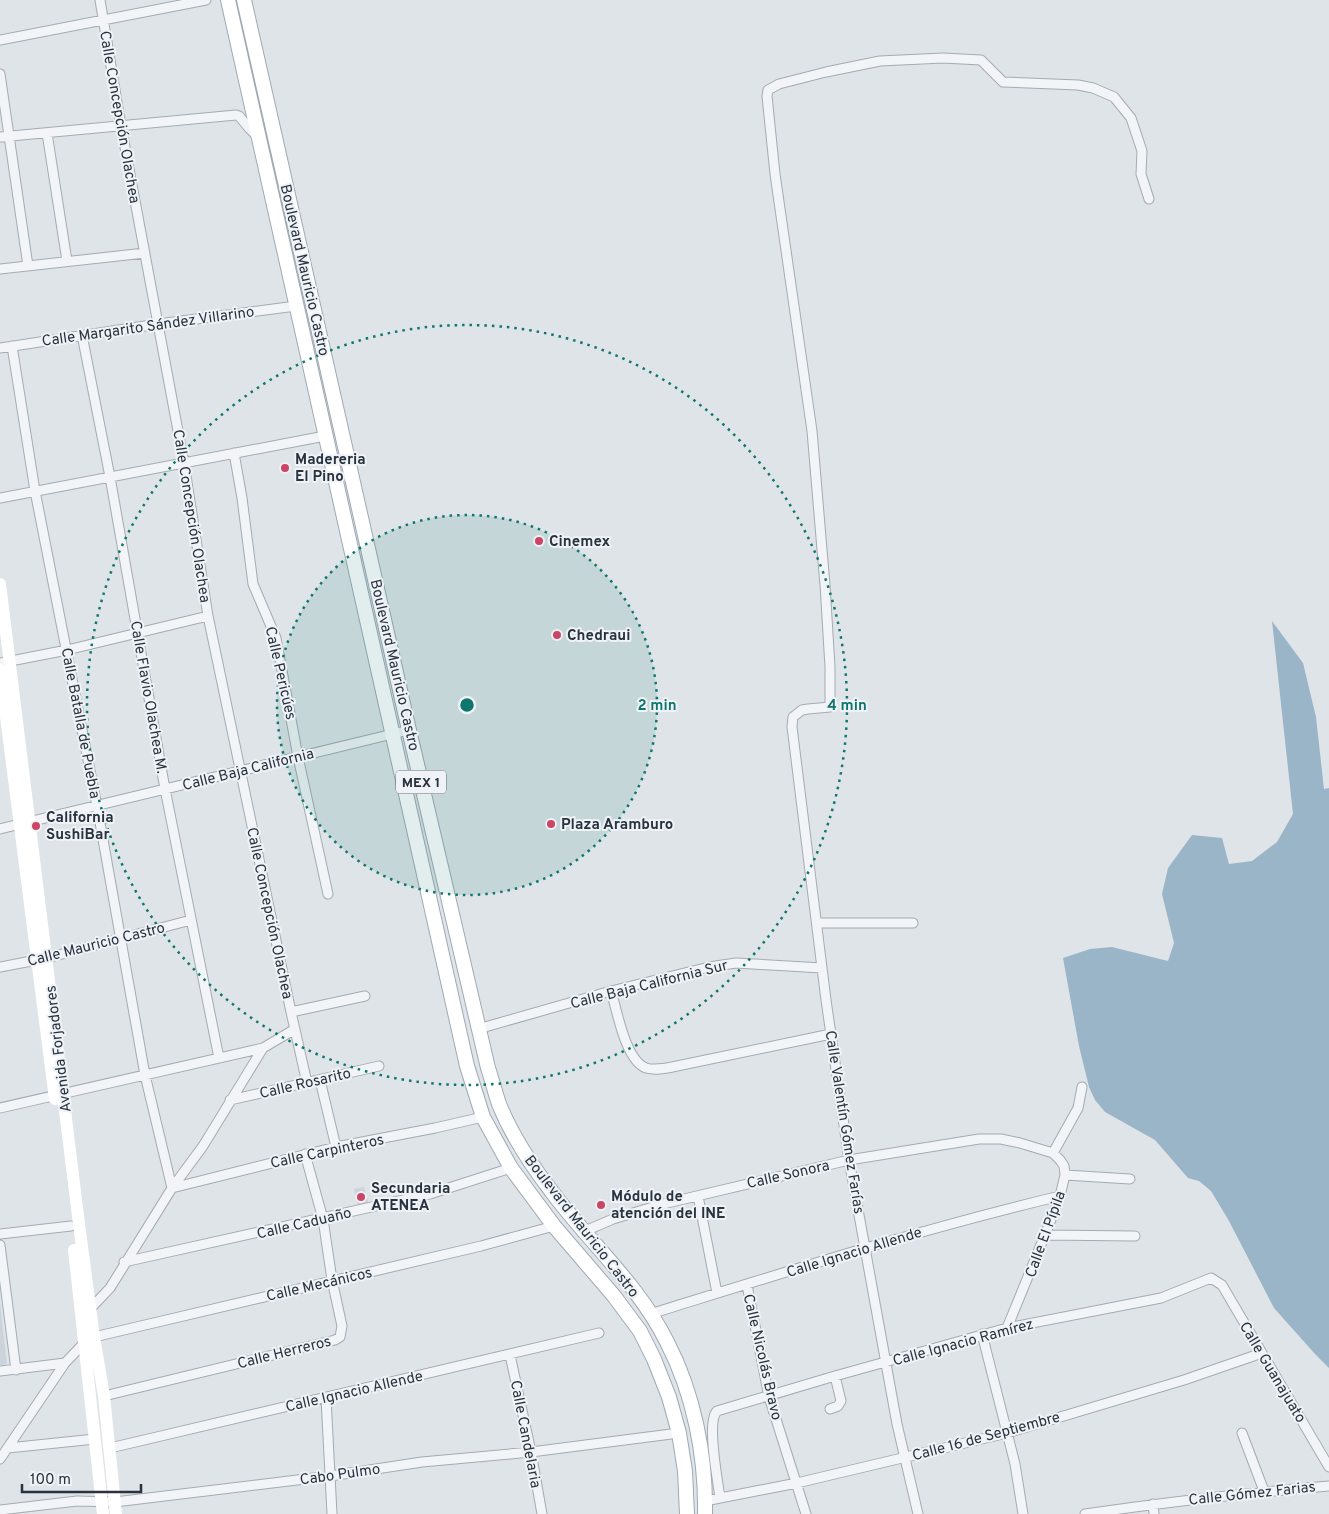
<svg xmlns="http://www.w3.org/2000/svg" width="1329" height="1514" viewBox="0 0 1329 1514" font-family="Overpass,sans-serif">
<rect width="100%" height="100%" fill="#dfe4e8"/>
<path fill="#cdd3da" d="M 364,1187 L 369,1205 L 358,1207 L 354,1189 Z
M 0,1303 L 7,1364 L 0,1365 Z"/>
<path fill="#9ab5c8" d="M 1272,621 L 1303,663 L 1316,717 L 1324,789 L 1329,788 L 1329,1368 L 1315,1354 L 1274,1308 L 1229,1221 L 1211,1191 L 1199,1181 L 1188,1178 L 1155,1140 L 1105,1112 L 1095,1100 L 1089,1087 L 1079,1046 L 1063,958 L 1090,949 L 1112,947 L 1168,961 L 1174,943 L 1162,894 L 1168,868 L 1192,835 L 1222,838 L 1229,864 L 1252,861 L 1277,842 L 1293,814 Z"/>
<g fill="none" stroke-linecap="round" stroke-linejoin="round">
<g stroke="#a4abb2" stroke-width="11">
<path id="minor" d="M 100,0 L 121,126 L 184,463 L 208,616 L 291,1012 L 307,1083
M 0,40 L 206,0
M 0,74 L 28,266
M 47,133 L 67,261
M 0,137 L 236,115 L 239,116 L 249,128 L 257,136
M 0,269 L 145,253
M 82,335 L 110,477 L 165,789 L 219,1058
M 12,346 L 35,491 L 97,806 L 145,1075 L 172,1188 L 336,1147 L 435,1128 L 483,1117
M 0,348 L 158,324 L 296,306
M 234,453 L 242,498 L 253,584 L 276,638 L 298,757 L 328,894
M 0,498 L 325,436
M 0,663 L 67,650 L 208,616
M 0,829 L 409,730
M 817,923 L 913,923
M 0,967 L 47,958 L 191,920
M 611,991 C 617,1010 625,1060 646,1068 C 656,1071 667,1068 677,1066 L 831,1034
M 291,1012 L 365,996
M 478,1029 L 611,991 L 709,967 L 736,963 L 822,968
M 320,1080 L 336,1147
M 230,1100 L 379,1066
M 0,1108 L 263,1048
M 1053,1153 L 1078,1108 L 1082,1087
M 1065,1175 L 1130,1179
M 698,1196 L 717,1293
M 585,1231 L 613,1219 L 663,1204 L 849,1160 L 979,1139 L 1001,1139 L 1020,1143 L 1053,1153 L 1060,1160 L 1064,1166 L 1065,1175 L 1060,1196 L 1045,1235 L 1007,1328
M 0,1234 L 71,1226
M 1045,1235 L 1135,1236
M 0,1245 L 16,1370
M 124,1262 L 430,1194 L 511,1168
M 747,1285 L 769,1397 L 806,1514
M 90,1309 L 110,1288 L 172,1188 L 203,1146 L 263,1048 L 295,1029
M 650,1314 C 786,1272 921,1229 1060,1196
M 982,1334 L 1015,1464 L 1023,1514
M 510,1355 L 531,1452 L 542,1514
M 0,1371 L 65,1363
M 104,1396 L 335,1340 L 340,1337 L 342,1326 L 332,1280 L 323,1219 L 305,1154
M 326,1398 L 332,1514
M 830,1409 L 838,1406 L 841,1401 L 835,1376
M 1242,1433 L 1264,1491
M 8,1448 L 95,1439
M 110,1448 L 599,1333
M 0,1459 L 65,1363 L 85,1342 L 94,1337 L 481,1246 L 554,1226
M 720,1498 C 718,1481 706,1422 717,1411 L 835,1376 L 1007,1328 L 1161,1298 L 1211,1278 L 1222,1285 L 1329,1467
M 705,1501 L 797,1483 L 1007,1433 L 1184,1380 L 1262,1353
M 1153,1504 L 1154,1514
M 0,1510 L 77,1501 L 115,1502 L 330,1476 L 422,1462 L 531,1452 L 679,1433
M 918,1514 L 897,1424 L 849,1160 L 826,1000 L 792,727 L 793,717 L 802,710 L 808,709 L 830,707 L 830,667 L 825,585 L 812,431 L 775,174 L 767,96 L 768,90 L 779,84 L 826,72 L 880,61 L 943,58 L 981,60 L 1003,82 L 1078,85 L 1093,88 L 1114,97 L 1131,118 L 1142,151 L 1141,174 L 1149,199
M 1085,1514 C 1166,1502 1247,1493 1329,1486"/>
</g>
<g stroke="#9fa9b4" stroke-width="16">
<path id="primary" d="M 228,0 L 467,1066 L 483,1117 L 511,1168 L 554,1226 L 614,1296 L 640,1331 L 654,1359 L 669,1397 L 679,1433 L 685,1471 L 687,1514
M 244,0 L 409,730 L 488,1068 C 492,1080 495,1092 499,1104 C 512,1136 531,1165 552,1192 C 589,1242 639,1285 667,1342 C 694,1394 706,1456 705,1514"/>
</g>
<use href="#minor" stroke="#f2f4f7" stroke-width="9"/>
<path stroke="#fff" stroke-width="12" d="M 0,584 L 79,1224 L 94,1337 L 104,1396 L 116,1514
M 0,670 L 55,1099
M 74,1250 L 103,1514"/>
<use href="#primary" stroke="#fff" stroke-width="14"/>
</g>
<circle cx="467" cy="705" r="190" fill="#0f766e" fill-opacity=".12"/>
<g fill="none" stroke="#0f766e" stroke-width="2.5" stroke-dasharray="2.5 5">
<circle cx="467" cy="705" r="190"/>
<circle cx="467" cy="705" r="380"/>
</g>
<g fill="#cd4566" stroke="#eff2f6" stroke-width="2">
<circle cx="285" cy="468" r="5"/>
<circle cx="539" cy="541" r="5"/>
<circle cx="557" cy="635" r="5"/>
<circle cx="551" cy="824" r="5"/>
<circle cx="36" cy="826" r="5"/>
<circle cx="361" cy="1197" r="5"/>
<circle cx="601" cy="1205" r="5"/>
</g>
<g text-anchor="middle" stroke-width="4" stroke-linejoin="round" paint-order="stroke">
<rect fill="#eff2f6" stroke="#646c76" stroke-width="1" x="396" y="770.5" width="50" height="23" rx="4"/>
<g font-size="14" font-weight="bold" fill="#28333f">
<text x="421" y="787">MEX 1</text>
</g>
<g font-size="15" fill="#28333f" stroke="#eff2f6">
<text transform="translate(120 117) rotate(80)" y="5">Calle Concepción Olachea</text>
<text transform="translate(305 270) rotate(77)" y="5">Boulevard Mauricio Castro</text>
<text transform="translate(148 326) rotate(-8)" y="5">Calle Margarito Sández Villarino</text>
<text transform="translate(192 516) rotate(81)" y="5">Calle Concepción Olachea</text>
<text transform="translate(395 665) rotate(77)" y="5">Boulevard Mauricio Castro</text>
<text transform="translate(281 673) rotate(77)" y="5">Calle Pericúes</text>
<text transform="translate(149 697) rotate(80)" y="5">Calle Flavio Olachea M.</text>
<text transform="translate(81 723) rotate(79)" y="5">Calle Batalla de Puebla</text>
<text transform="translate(248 769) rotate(-14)" y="5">Calle Baja California</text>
<text transform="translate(270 913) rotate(78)" y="5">Calle Concepción Olachea</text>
<text transform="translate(96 944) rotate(-14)" y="5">Calle Mauricio Castro</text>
<text transform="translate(649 984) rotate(-14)" y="5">Calle Baja California Sur</text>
<text transform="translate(58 1049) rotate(-97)" y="5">Avenida Forjadores</text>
<text transform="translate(305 1083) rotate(-13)" y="5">Calle Rosarito</text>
<text transform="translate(845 1122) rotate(81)" y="5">Calle Valentín Gómez Farías</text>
<text transform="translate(327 1151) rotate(-12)" y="5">Calle Carpinteros</text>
<text transform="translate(788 1174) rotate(-13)" y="5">Calle Sonora</text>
<text transform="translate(304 1223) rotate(-13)" y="5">Calle Caduaño</text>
<text transform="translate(582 1226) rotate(52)" y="5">Boulevard Mauricio Castro</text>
<text transform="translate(1045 1234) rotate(-70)" y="5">Calle El Pípila</text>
<text transform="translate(854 1252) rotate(-17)" y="5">Calle Ignacio Allende</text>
<text transform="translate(319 1284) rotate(-13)" y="5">Calle Mecánicos</text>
<text transform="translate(963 1342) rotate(-15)" y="5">Calle Ignacio Ramírez</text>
<text transform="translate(284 1352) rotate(-14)" y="5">Calle Herreros</text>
<text transform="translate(763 1357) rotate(77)" y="5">Calle Nicolás Bravo</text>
<text transform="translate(1273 1372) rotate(59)" y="5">Calle Guanajuato</text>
<text transform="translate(354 1391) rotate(-13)" y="5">Calle Ignacio Allende</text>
<text transform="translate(526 1434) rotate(79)" y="5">Calle Candelaria</text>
<text transform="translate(986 1436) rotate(-15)" y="5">Calle 16 de Septiembre</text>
<text transform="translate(340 1474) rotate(-8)" y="5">Cabo Pulmo</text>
<text transform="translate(1252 1493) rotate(-6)" y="5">Calle Gómez Farias</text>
</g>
<g font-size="15" font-weight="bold" fill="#28333f" stroke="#eff2f6" text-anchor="start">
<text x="295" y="464">Madereria<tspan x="295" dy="17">El Pino</tspan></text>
<text x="549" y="546">Cinemex</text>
<text x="567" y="640">Chedraui</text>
<text x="46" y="822">California<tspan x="46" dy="17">SushiBar</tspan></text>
<text x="561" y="829">Plaza Aramburo</text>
<text x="371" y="1193">Secundaria<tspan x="371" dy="17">ATENEA</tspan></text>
<text x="611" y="1201">Módulo de<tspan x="611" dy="17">atención del INE</tspan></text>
</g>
</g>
<circle cx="467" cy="705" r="8" fill="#0f766e" stroke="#eff2f6" stroke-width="2.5"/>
<g font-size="15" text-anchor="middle" font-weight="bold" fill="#0f766e" stroke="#eff2f6" stroke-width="4" stroke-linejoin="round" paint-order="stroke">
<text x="657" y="710">2 min</text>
<text x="847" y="710">4 min</text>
</g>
<path d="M22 1484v8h119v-8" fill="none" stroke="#28333f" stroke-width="2.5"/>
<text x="30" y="1484" font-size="15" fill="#28333f" stroke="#eff2f6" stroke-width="4" paint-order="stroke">100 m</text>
</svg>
